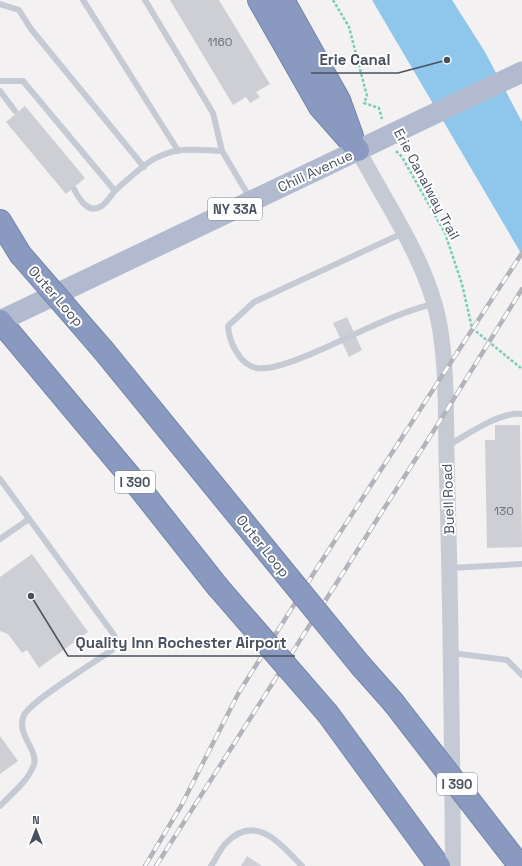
<svg xmlns="http://www.w3.org/2000/svg" width="522" height="866" viewBox="0 0 522 866" font-family="'Space Grotesk',sans-serif">
<rect width="100%" height="100%" fill="#f3f1f1"/>
<path fill="#8ec6ec" d="M 372,0 L 452,0 L 485,52 L 522,122 L 522,255 Z"/>
<path fill="#cecfd5" d="M 170,0 L 219,0 L 270,84 L 256,92 L 260,97 L 250,103 L 246,97 L 233,105 Z
M 25,106 L 85,178 L 66,194 L 6,122 Z
M 347,317 L 362,350 L 349,357 L 333,323 Z
M 495,425 L 520,425 L 522,547 L 487,548 L 485,440 L 495,440 Z
M 32,554 L 88,632 L 39,668 L 27,650 L 22,653 L 8,634 L 0,631 L 0,577 Z
M 0,736 L 18,761 L 0,774 Z
M 247,856 L 262,866 L 241,866 Z"/>
<g fill="none" stroke-linecap="round" stroke-linejoin="round">
<g stroke="#7484ab" stroke-width="24">
<path id="motorway" d="M 259,0 L 320,107 L 358,150
M 283,0 L 339,100 L 352,136
M 0,221 L 20,254
M 0,321 L 138,486 L 217,586
M 104,351 L 254,535
M 361,666 L 393,702
M 328,714 L 439,866"/>
</g>
<path stroke="#78ceb4" stroke-width="2.5" stroke-dasharray="3 2" stroke-linecap="butt" d="M 333,0 L 349,27 L 367,96 L 364,103 L 379,108 L 382,119
M 396,151 L 402,157 L 445,233 L 462,284 L 472,328 L 522,369"/>
<path stroke="#c5cad5" stroke-width="6" d="M 83,0 L 177,149
M 145,0 L 213,113 L 222,151 L 250,198
M 0,4 L 19,10 L 31,29 L 144,167
M 0,81 L 23,81 L 115,191
M 0,91 L 15,111
M 74,189 C 79,199 89,216 103,205 C 108,201 111,195 115,191 C 122,184 148,161 156,158 C 179,146 197,150 222,151
M 403,233 L 254,302 L 228,326 C 229,341 239,365 257,368 C 281,372 345,338 368,328 C 390,318 411,309 434,304
M 447,446 C 467,435 500,411 522,414
M 0,479 L 114,635 L 115,643 L 112,650 C 95,662 32,700 24,715 C 15,735 41,751 33,767 C 27,782 11,794 0,806
M 0,539 L 29,519
M 450,568 L 522,564
M 452,653 L 507,660 L 522,675
M 211,866 C 216,859 220,849 226,843 C 256,812 281,845 302,866"/>
<path stroke="#c5cad5" stroke-width="16" d="M 358,150 C 384,200 418,248 434,302 C 449,352 445,422 447,475 C 451,605 452,735 453,866"/>
<path stroke="#b1bacf" stroke-width="21" d="M 0,321 L 522,72"/>
<use href="#motorway" stroke="#8999bf" stroke-width="22"/>
<g stroke="#b3b4bb" stroke-width="4.5">
<path id="rail" d="M 145,866 L 181,806 L 238,694 L 319,565 L 522,253
M 156,866 L 445,413 L 522,289"/>
</g>
<use href="#rail" stroke="#fff" stroke-width="3" stroke-dasharray="9" stroke-linecap="butt"/>
<g stroke="#7484ab" stroke-width="24" stroke-linecap="butt">
<path id="motorway-bridge" d="M 20,254 L 104,351
M 254,535 L 361,666
M 217,586 L 328,714
M 393,702 L 520,866"/>
</g>
<use href="#motorway-bridge" stroke="#8999bf" stroke-width="22"/>
</g>
<g text-anchor="middle" stroke-width="4" stroke-linejoin="round" paint-order="stroke">
<g font-size="12" fill="#6a707c">
<text x="220" y="46">1160</text>
<text x="504" y="515">130</text>
</g>
<g fill="#fff" stroke="#80848e" stroke-width="1">
<rect x="208" y="198" width="54" height="22" rx="3"/>
<rect x="115" y="471" width="40" height="22" rx="3"/>
<rect x="437" y="773" width="40" height="22" rx="3"/>
</g>
<g font-size="13" font-weight="bold" fill="#49505e">
<text x="235" y="214">NY 33A</text>
<text x="135" y="487">I 390</text>
<text x="457" y="789">I 390</text>
</g>
<g font-size="14" fill="#49505e" stroke="#fff">
<text transform="translate(315 171) rotate(-25)" y="5">Chili Avenue</text>
<text transform="translate(427 184) rotate(62)" y="5">Erie Canalway Trail</text>
<text transform="translate(56 296) rotate(49)" y="5">Outer Loop</text>
<text transform="translate(448 499) rotate(-92)" y="5">Buell Road</text>
<text transform="translate(263 546) rotate(51)" y="5">Outer Loop</text>
</g>
</g>
<path fill="none" stroke="#49505e" stroke-width="1.5" d="M447 60L398 73H311M31 596L68 656H295"/>
<g fill="#49505e" stroke="#fff" stroke-width="1.5">
<circle cx="447" cy="60" r="4"/>
<circle cx="31" cy="596" r="4"/>
</g>
<g font-size="15" text-anchor="middle" font-weight="bold" fill="#49505e" stroke="#fff" stroke-width="4" stroke-linejoin="round" paint-order="stroke">
<text x="355" y="65">Erie Canal</text>
<text x="181" y="648">Quality Inn Rochester Airport</text>
</g>
<g transform="translate(36 830)" stroke="#ffffff" stroke-width="3" paint-order="stroke">
<path d="M0-3L7 15L0 10L-7 15Z" fill="#49505e"/>
<text y="-6" font-size="11" font-weight="bold" text-anchor="middle" fill="#49505e">N</text>
</g>
</svg>
